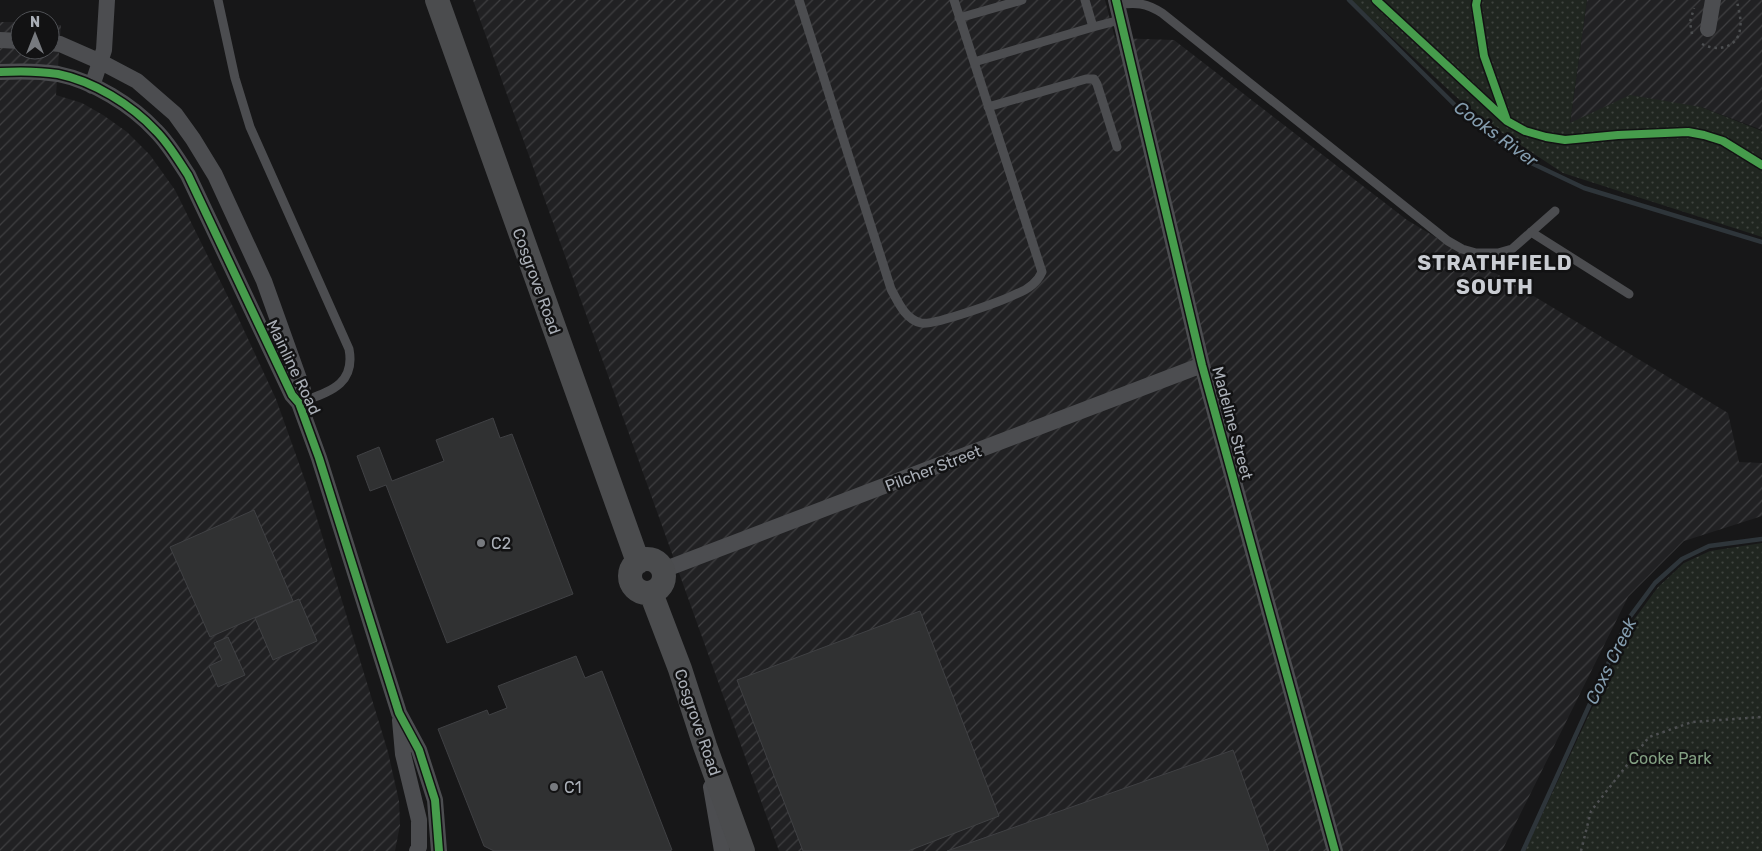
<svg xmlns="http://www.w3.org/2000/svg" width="1762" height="851" viewBox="0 0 1762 851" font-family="Rubik,sans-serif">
<defs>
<pattern id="industrial-furrows" width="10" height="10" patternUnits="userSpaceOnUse" patternTransform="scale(1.25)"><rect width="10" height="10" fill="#212123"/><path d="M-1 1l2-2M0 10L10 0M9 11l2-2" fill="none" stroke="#3f3f41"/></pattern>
<pattern id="park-dots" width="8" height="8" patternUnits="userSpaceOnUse" patternTransform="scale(1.25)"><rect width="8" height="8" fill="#202620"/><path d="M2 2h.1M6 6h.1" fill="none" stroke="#3e433e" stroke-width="1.8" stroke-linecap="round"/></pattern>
</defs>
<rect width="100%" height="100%" fill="#171718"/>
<path fill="url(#industrial-furrows)" d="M 473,0 L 1105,0 L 1115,38 L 1174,40 L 1407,220 L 1728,413 L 1739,462 L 1762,463 L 1762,516 L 1684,541 L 1628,597 L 1502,851 L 779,851 Z
M 1587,0 L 1762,0 L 1762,130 L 1701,107 L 1570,124 Z
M 0,22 L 20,22 L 20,50 L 50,50 L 50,25 L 61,25 L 56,95 L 82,103 L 103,115 L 127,132 L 150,155 L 175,190 L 236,313 L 276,399 L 307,486 L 388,752 L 399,801 L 400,825 L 395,851 L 0,851 Z"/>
<path fill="url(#park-dots)" d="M 1351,0 L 1587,0 L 1570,123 L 1630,95 L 1701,107 L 1762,131 L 1762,237 L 1563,173 L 1492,126 L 1465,105 Z
M 1762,543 L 1762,851 L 1525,851 L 1633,621 L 1658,587 L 1684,563 L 1710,551 Z"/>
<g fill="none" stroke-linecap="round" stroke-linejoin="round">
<path stroke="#2e353a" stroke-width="4.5" d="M 1349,0 L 1468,118 L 1489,135 L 1527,161 L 1584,188 L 1762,242
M 1523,851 L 1629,618 L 1655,583 L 1682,559 L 1709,546 L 1762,539"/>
</g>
<path fill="#303132" stroke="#404144" d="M 493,418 L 500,438 L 512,434 L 573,594 L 447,643 L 386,485 L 370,491 L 357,456 L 379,447 L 392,481 L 444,461 L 436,440 Z
M 254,510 L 293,601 L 210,637 L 170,547 Z
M 299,599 L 317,641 L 273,660 L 255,618 Z
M 920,611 L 999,816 L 908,851 L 803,851 L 737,680 Z
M 228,637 L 245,675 L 218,687 L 209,666 L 222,660 L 214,643 Z
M 576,656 L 585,678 L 602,671 L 672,850 L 669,851 L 494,851 L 484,846 L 438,729 L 487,710 L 489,715 L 507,708 L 498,686 Z
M 1233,750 L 1269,851 L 947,851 Z"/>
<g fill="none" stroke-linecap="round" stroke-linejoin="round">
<path stroke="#4d4f51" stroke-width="2.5" stroke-dasharray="2.5 4" stroke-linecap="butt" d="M 1692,34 L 1690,22 L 1694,8
M 1702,44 C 1717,52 1738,48 1740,29 C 1742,19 1738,9 1737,0
M 1581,851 L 1591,811 L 1649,737 L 1692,722 L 1762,717"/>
<path stroke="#4c4d50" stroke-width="9" d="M 218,0 L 235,78 L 250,127 L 349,349 C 356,386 327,392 299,403
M 799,0 L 891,289 C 898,302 905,319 921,323 C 933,326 1002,301 1016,294 C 1027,290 1037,283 1042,272 L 954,0
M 1085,0 L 1093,27 L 1120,20
M 1117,5 C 1136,2 1146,3 1162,13 L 1448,241 L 1462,249 L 1476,253 L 1498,253 L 1512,249 L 1555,211
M 959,18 L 1022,0
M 974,62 L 1093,27
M 988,107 L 1086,79 L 1094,79 L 1097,84 L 1117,147
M 1531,232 L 1629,294"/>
<path stroke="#4c4d50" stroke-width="16" d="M 1116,0 L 1202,365 L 1335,851
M 1708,29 L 1713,0
M 0,40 L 20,41
M 50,43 L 60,44 L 101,62 L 137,81 L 175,114 L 193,139 L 215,175 L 264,281 L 303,390 L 299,403
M 0,72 C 19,71 39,71 58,74 C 93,81 132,105 156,131 C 169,144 178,160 188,175 L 292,395 L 299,403 L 319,458 L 399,713 L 419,750 L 435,800 L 439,851
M 92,86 L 104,50 L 107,0
M 663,570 L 1202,365
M 400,720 L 403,754 L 419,820 L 419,847 L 417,851
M 711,787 L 722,851"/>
<path stroke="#4b4c4e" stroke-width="24" d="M 437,0 L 638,562
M630 576a17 17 0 1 1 34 0a17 17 0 1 1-34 0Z
M 651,593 L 680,669 L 705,746 L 743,851"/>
<g stroke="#121213" stroke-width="11">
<path id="cycleway" d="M 1116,0 L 1202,365 L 1335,851
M 1376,0 L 1507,121 L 1525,131 L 1546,137 L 1565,140 L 1618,135 L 1688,132 L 1704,135 L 1723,141 L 1762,165
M 1477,0 L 1476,5 L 1484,56 L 1506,118
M 0,72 C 19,71 39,71 58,74 C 93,81 132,105 156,131 C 169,144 178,160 188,175 L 292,395 L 299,403 L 319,458 L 399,713 L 419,750 L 435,800 L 439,851"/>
</g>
<use href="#cycleway" stroke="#469c4c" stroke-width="8"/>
</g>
<g fill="#777a7f" stroke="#121213" stroke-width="2">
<circle cx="481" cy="543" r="5"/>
<circle cx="554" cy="787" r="5"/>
</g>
<g text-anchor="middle" stroke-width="5" stroke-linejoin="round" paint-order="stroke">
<g font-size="16" fill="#aaafb7" stroke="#121213">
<text transform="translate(537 281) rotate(70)" y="6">Cosgrove Road</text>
<text transform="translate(294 367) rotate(64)" y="6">Mainline Road</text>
<text transform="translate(1233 423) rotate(75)" y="6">Madeline Street</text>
<text transform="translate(933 468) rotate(-21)" y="6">Pilcher Street</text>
<text transform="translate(698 722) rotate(71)" y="6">Cosgrove Road</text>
</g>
<g font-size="16" fill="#aaafb7" stroke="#121213" text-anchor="start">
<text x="491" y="549">C2</text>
<text x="564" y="793">C1</text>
</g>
<g font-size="16" fill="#83a083" stroke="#121213">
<text x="1670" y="764">Cooke Park</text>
</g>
<g font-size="18" font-style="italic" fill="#849daf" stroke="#121213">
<text transform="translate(1496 134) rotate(36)" y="6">Cooks River</text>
<text transform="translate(1611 661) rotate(-64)" y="6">Coxs Creek</text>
</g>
<g font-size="21" font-weight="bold" letter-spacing="1" fill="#cacdd3" stroke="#121213">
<text x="1495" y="270">STRATHFIELD<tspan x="1495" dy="24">SOUTH</tspan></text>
</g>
</g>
<g transform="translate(35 35)"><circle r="24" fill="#121213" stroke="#4f5155"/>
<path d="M0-4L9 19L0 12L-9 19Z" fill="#777a7f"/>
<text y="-8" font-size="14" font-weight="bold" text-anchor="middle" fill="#aaafb7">N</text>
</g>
</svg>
